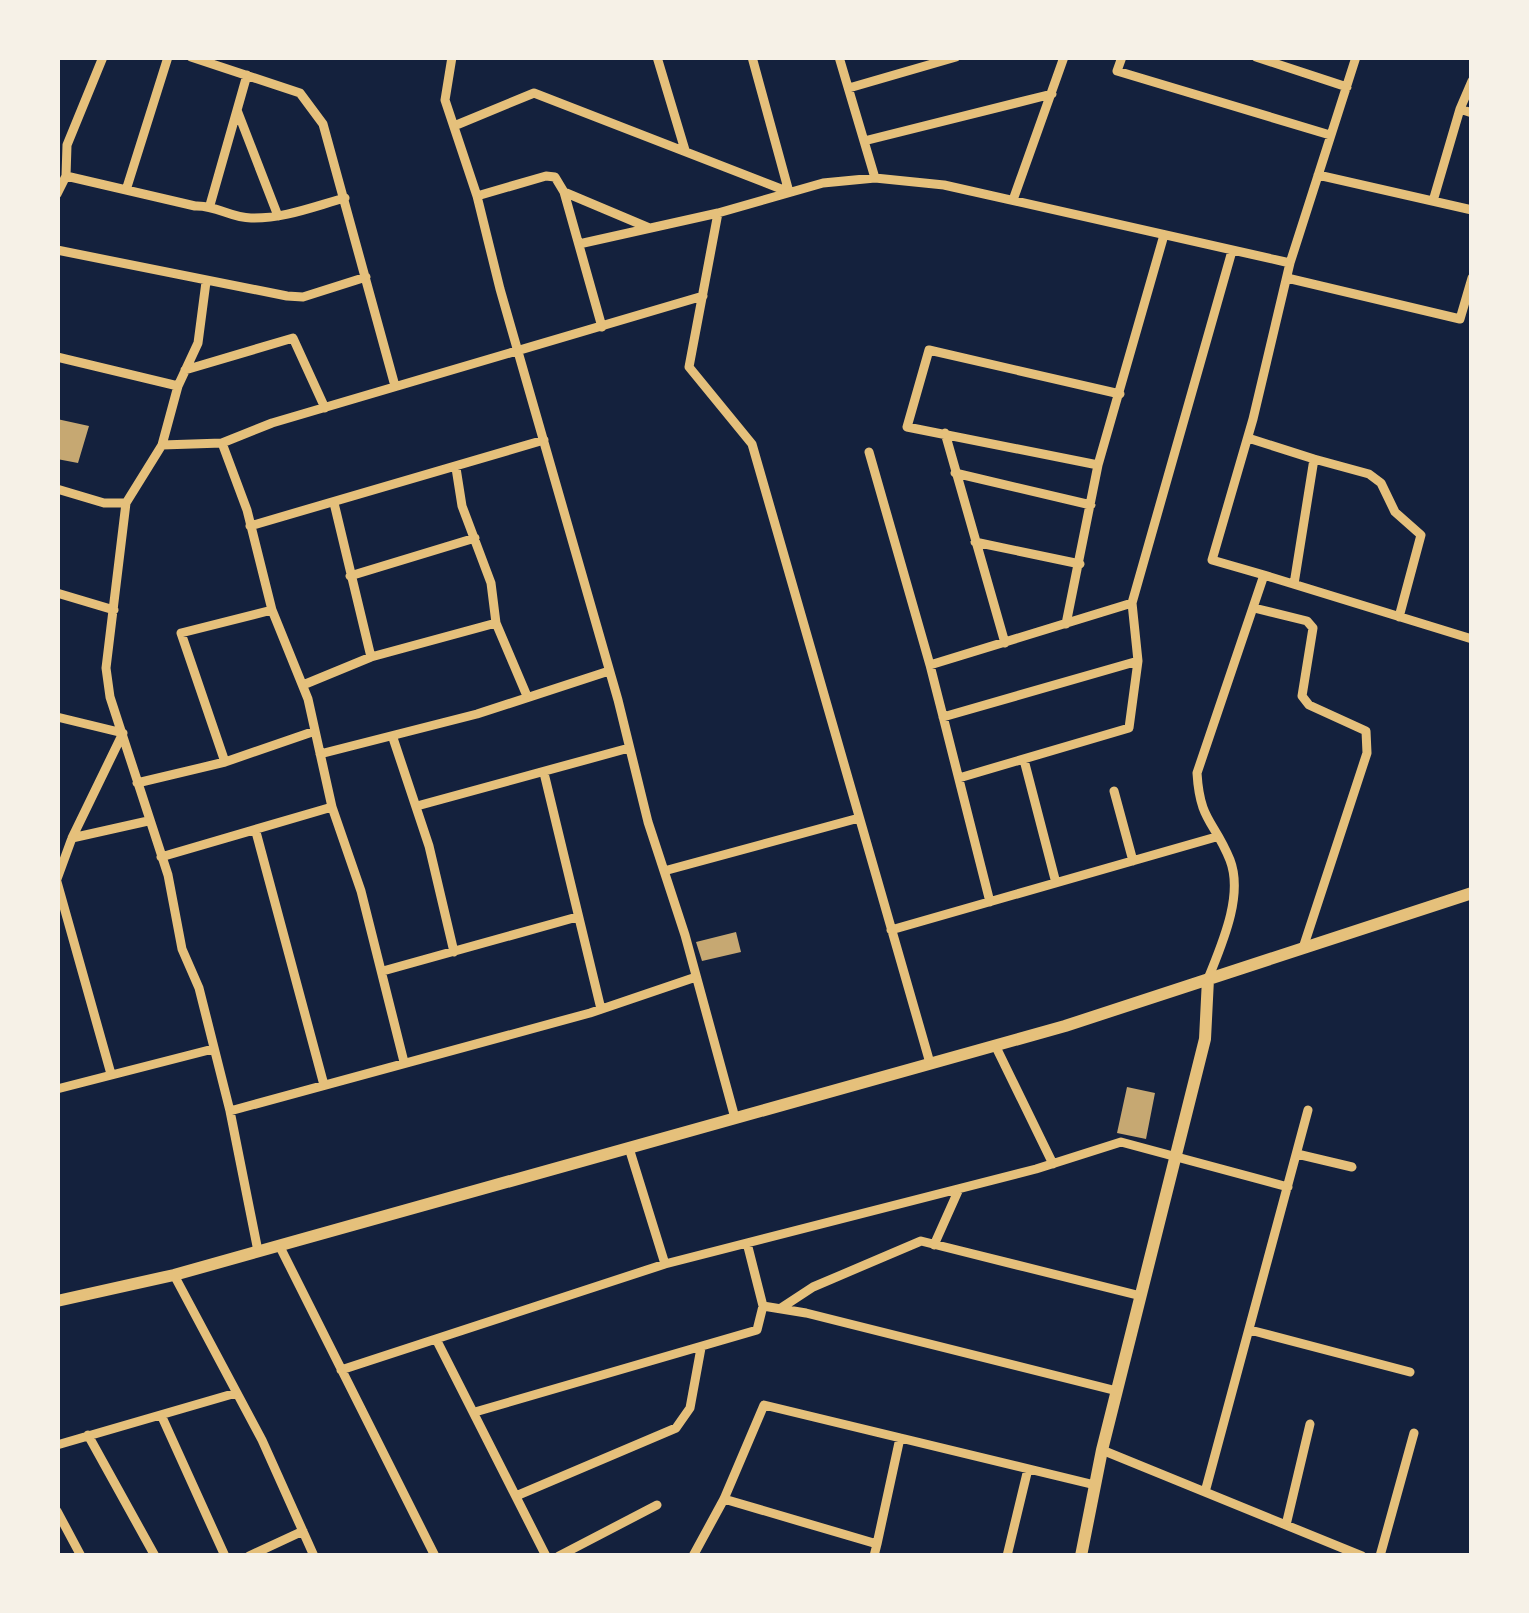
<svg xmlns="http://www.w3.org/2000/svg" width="1529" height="1613" viewBox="0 0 1529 1613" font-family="Signika,sans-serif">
<rect width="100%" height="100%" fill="#14213d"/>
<path fill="#c6a872" d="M 57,419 L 89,426 L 78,463 L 57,459 Z
M 736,932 L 741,952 L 702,961 L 696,942 Z
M 1127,1087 L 1155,1093 L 1146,1139 L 1117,1133 Z"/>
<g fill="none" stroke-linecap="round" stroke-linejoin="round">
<path stroke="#e5c07b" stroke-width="9" d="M 191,57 L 300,93 L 323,124 L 395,386
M 452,57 L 445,100 L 477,196 L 500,289 L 618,700 L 648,822 L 685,935 L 735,1118
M 657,57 L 685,150
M 752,57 L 789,192
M 839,57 L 875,178
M 1122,57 L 1117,71 L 1330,135
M 1256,57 L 1347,87
M 1472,81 L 1460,109 L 1472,113
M 849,88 L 956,57
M 237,110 L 278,216
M 454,126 L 534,93 L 789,192
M 864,141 L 1052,94
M 1318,175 L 1472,210
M 66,176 L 195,206 C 216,205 231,218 251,218 C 283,219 315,206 345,198
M 127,187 L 168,57
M 564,192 L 647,227
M 57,194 L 66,176 L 67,145 L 103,57
M 477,196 L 546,176 L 555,177 L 564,192 L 602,327
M 1013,200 L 1064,57
M 1433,201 L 1460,109
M 210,205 L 247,75
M 718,213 L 689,367 L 752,444 L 930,1063
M 579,244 L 718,213 L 823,183 L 875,178 L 944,185 L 1290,263
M 57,250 L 287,296 L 303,297 L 366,277
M 1287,278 L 1460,319 L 1472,278
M 206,282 L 198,343 L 178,386 L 162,445 L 126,503 L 106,668 L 110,697 L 168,875 L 182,949 L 199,988 L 230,1111 L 258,1251
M 57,357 L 178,386
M 185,370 L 293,338 L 325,408
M 945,433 L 1005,643
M 1248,438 L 1314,459 L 1294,584
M 222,443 L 247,510 L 272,610 L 308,699 L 332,807 L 361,891 L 404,1062
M 162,445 L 222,443 L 272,423 L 703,296
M 869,452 L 930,665 L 990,902
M 1314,459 L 1369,474 L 1381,483 L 1395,512 L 1421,535 L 1399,617
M 1098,465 L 907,427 L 929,350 L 1120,394
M 456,468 L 462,506 L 491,583 L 496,623 L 527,696
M 955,473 L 1091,505
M 57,489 L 104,503 L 126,503
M 334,503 L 371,657
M 250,526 L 544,440
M 975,542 L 1080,564
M 1264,575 L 1472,639
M 350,576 L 475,538
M 57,593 L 114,610
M 1254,608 L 1307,621 L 1313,628 L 1302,696 L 1309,705 L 1366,731 L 1367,753 L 1303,948
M 1066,624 L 1098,465 L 1164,235
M 930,665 L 1132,603
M 303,685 L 371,657 L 496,623
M 57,717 L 123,733 L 72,838
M 943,717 L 1138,661
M 393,738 L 429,846 L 454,952
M 320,754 L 477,714 L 609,671
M 1024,760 L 1056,883
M 225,762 L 181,633 L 272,610
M 544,773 L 601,1009
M 959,778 L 1129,728 L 1138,661 L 1132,603 L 1232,251
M 137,783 L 225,762 L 315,731
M 1114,791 L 1133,861
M 417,806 L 629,748
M 256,832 L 324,1085
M 161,857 L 332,807
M 664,871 L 859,818
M 57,879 L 72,838 L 148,821
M 57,882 L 111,1074
M 891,930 L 1216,837
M 383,971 L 577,917
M 1208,979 C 1221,946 1244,896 1230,860 C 1214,820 1200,822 1197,773 L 1264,575 L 1212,560 L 1253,419 L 1290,263 L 1356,57
M 995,1045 L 1053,1164
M 57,1089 L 213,1049
M 230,1111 L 590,1013 L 696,977
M 629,1148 L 665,1264
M 1297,1154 L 1352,1167
M 747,1243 L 763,1306 L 806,1313 L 1117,1391
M 279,1245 L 435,1556
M 934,1245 L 959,1189
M 174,1275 L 262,1440 L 314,1556
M 781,1308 L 813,1287 L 921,1241 L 1141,1296
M 1250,1330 L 1410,1372
M 436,1339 L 546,1556
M 341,1370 L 665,1264 L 1036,1169 L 1121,1142 L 1288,1187
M 475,1412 L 757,1330 L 763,1306
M 162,1417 L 225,1556
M 88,1435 L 155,1556
M 57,1445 L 236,1393
M 1102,1450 L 1362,1556
M 1205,1492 L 1308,1110
M 516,1496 L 676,1428 L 690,1408 L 701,1348
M 724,1499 L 877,1544 L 874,1556
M 57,1511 L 81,1556
M 1286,1525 L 1310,1424
M 877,1544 L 900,1438
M 249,1556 L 303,1531
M 559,1556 L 657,1505
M 693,1556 L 724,1499 L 764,1405 L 1095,1485
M 1007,1556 L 1028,1469
M 1380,1556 L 1414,1433"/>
<path stroke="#e5c07b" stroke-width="12" d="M 57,1301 L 174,1275 L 1065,1026 L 1472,893
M 1081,1556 L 1102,1450 L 1205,1039 L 1208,979"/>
</g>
<rect width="1529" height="1613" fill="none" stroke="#f6f1e7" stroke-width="120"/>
</svg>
